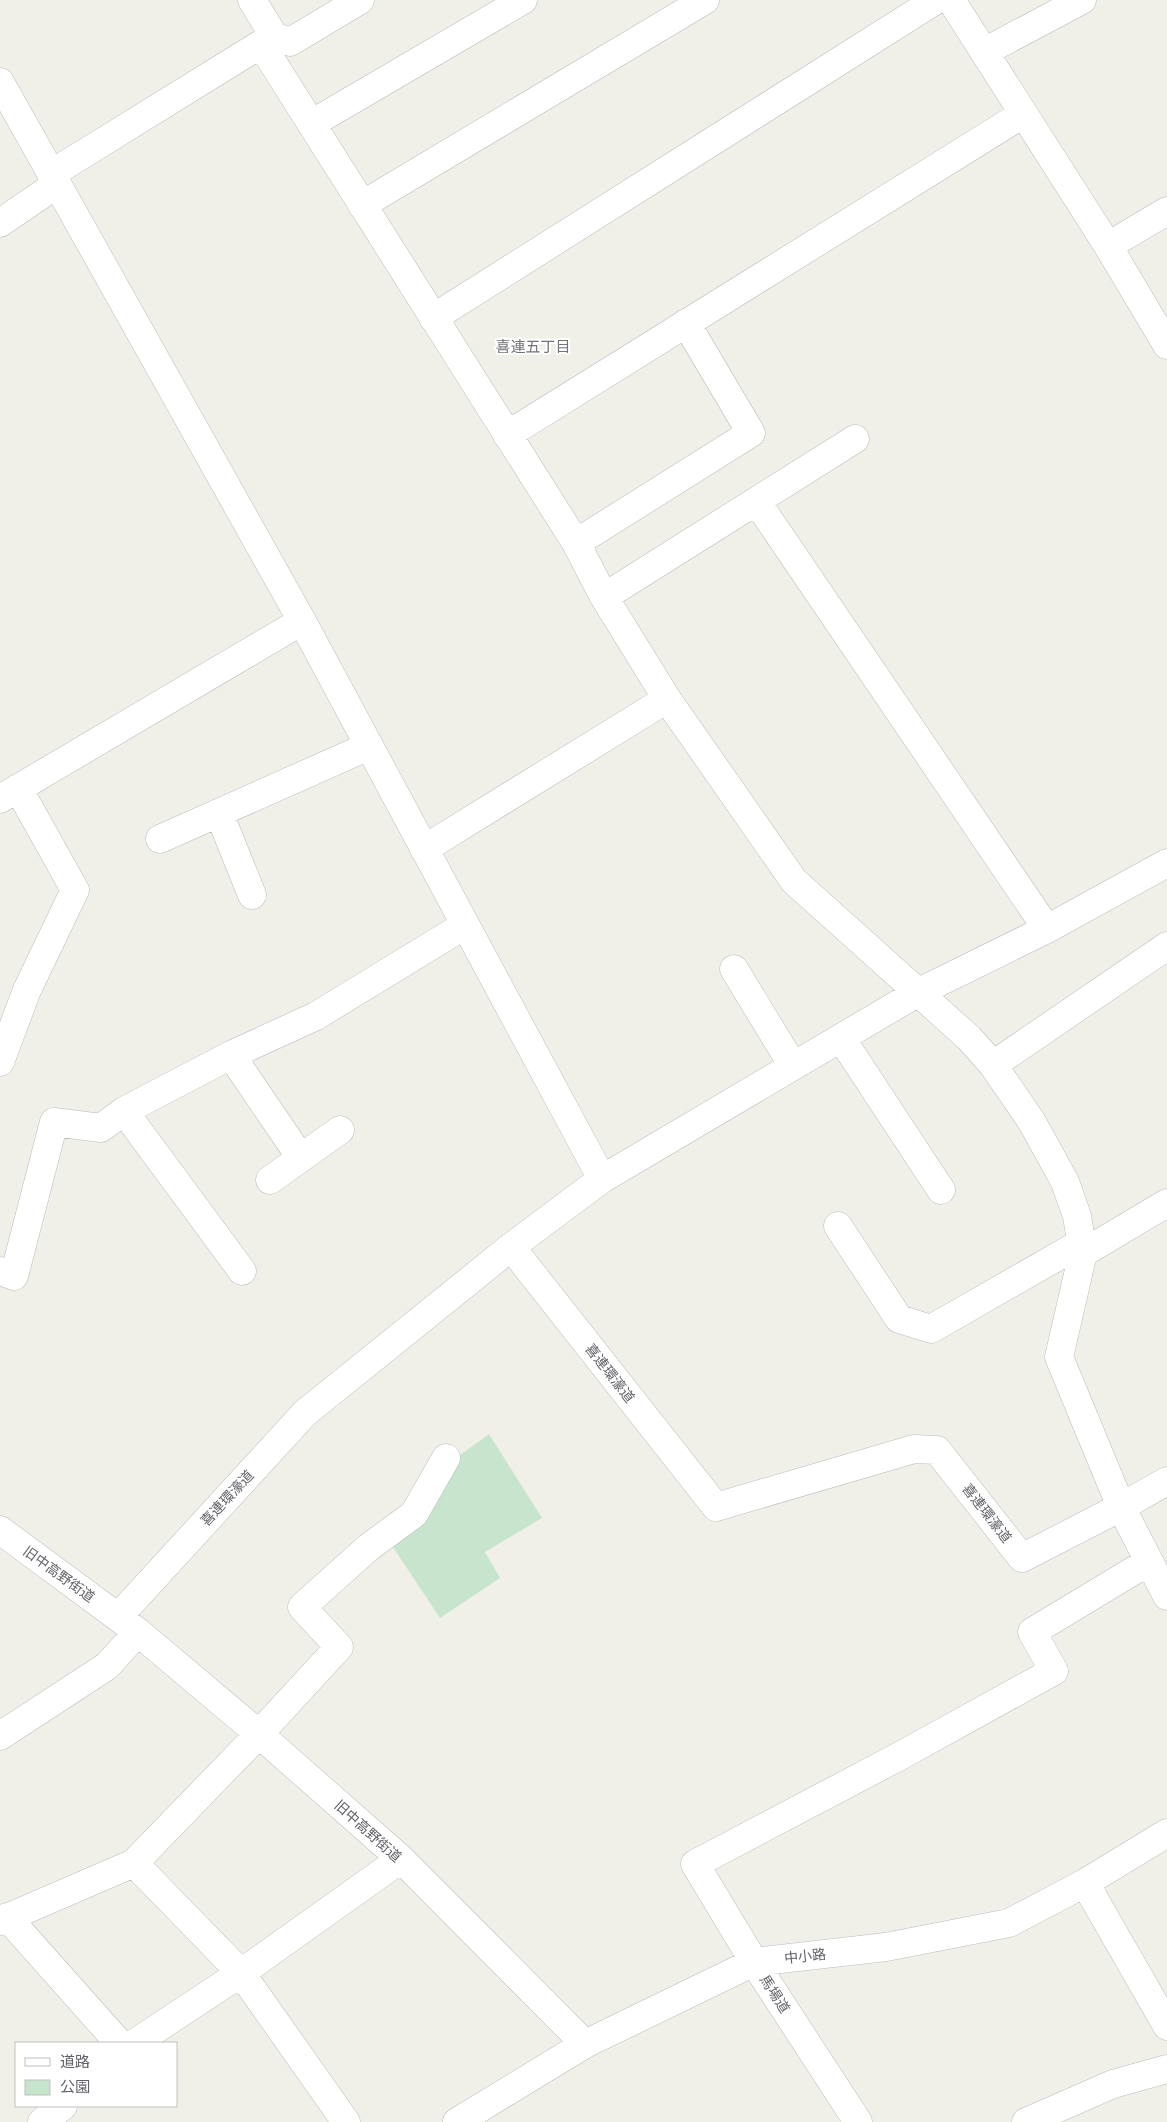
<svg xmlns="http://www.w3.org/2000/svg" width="1167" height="2122" viewBox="0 0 1167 2122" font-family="'Golos Text','Noto Sans JP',sans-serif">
<rect width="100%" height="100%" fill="#f0f0e8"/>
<path fill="#c7e5cd" d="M 489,1434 L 542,1518 L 485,1552 L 500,1578 L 440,1618 L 389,1541 L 456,1458 Z"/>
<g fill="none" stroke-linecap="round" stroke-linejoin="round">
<g stroke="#babbc0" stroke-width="29">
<path id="street" d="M 252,0 L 274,36 L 290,42 L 360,0
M 951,0 L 1108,246 L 1167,345
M 261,44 L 576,543 L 604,597 L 667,699 L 794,881 L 969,1038 L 993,1065 L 1032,1122 L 1065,1182 L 1077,1216 L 1083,1253 L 1059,1357 L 1121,1507 L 1167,1596
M 984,52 L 1082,0
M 311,124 L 523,0
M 51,174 L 274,36
M 362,205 L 705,0
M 0,223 L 57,184
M 1108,246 L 1167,211
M 433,318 L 936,0
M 507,435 L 1023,114
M 757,502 L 1047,929
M 576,543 L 751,433 L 686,323
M 604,597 L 855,439
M 0,799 L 302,621
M 219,813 L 252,895
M 160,839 L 369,746
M 424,849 L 667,699
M 734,969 L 793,1066
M 841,1038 L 941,1190
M 231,1055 L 301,1158
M 0,1062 L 27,990 L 75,890 L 18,788
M 993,1065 L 1167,946
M 124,1111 L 242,1271
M 270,1180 L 340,1130
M 838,1226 L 899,1319 L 931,1329 L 1081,1243
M 511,1247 L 716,1507 L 914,1449 L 937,1450 L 1022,1558 L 1121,1507 L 1167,1481
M 1083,1253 L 1167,1203
M 0,1271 L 14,1276 L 54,1122 L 101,1128 L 124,1111 L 231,1055 L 316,1016 L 465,925
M 0,1530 L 138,1632 L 259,1734 L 401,1859 L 585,2044
M 118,1617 L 305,1413 L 511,1247 L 602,1179 L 917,993 L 1047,929 L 1167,863
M 0,1736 L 107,1666 L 138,1632
M 134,1863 L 241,1973 L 346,2122
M 1085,1883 L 1167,2026
M 7,1917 L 119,2043
M 0,1921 L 134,1863 L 259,1734 L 339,1647 L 302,1607 L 369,1547 L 414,1514 L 446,1458
M 135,2043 L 241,1973 L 401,1859
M 42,2122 L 63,2106
M 457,2122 L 585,2044 L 754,1962 L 886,1947 L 1009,1923 L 1085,1883 L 1167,1833
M 858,2122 L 754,1962 L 695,1864 L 898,1757 L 1054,1671 L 1032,1632 L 1148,1562
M 1026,2122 L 1113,2084 L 1167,2069"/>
</g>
<g stroke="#bbbcc2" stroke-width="29">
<path id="secondary" d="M 0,82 L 302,621 L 602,1179"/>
</g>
<use href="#street" stroke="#fff" stroke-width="28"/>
<use href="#secondary" stroke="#fff" stroke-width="28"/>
</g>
<g text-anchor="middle" stroke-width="4" stroke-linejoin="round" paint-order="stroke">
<g font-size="14" fill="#5f6167" stroke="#fff">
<text transform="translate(610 1373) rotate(52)" y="5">喜連環濠道</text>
<text transform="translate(227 1498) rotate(-47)" y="5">喜連環濠道</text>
<text transform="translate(987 1513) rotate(52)" y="5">喜連環濠道</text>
<text transform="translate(59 1574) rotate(36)" y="5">旧中高野街道</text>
<text transform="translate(368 1831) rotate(42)" y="5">旧中高野街道</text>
<text transform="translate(805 1956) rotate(-6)" y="5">中小路</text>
<text transform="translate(775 1994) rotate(57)" y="5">馬場道</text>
</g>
<g font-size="15" fill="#707378" stroke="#fff">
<text x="533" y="352">喜連五丁目</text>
</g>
</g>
<rect x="15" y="2042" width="162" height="65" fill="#ffffff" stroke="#bfc0c2"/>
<rect x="25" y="2058" width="25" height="8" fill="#ffffff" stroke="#bfc0c2"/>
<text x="60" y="2067" font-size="15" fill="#5f6167">道路</text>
<rect x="25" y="2080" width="25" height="15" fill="#c7e5cd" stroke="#bfc0c2"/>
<text x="60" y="2092" font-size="15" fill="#5f6167">公園</text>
</svg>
